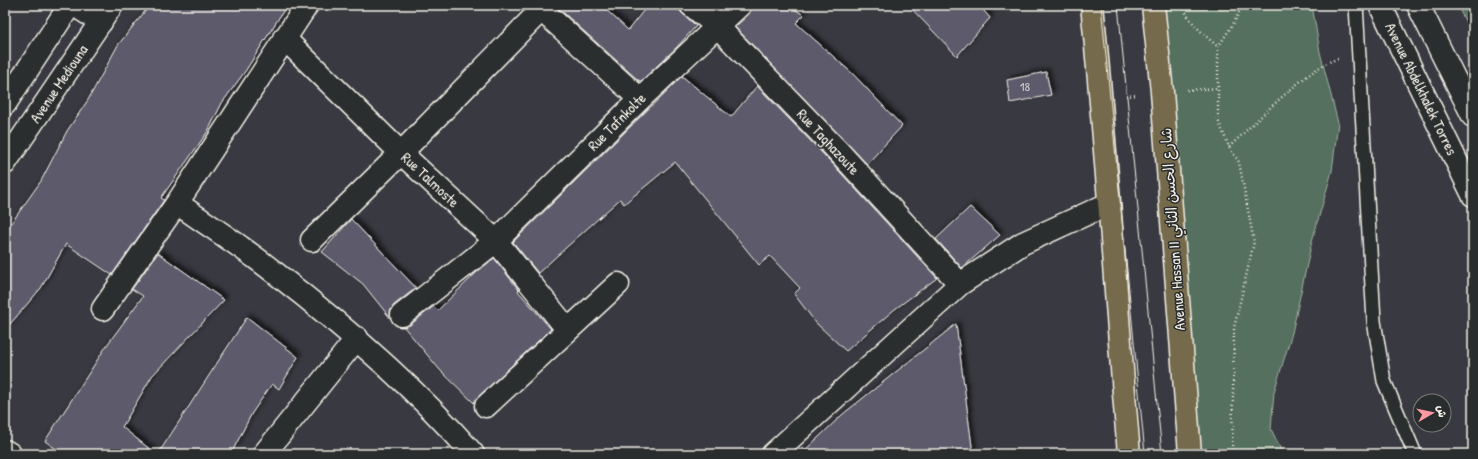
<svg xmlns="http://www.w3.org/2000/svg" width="1478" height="459" viewBox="0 0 1478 459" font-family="'Patrick Hand','Playpen Sans Arabic',sans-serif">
<defs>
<filter id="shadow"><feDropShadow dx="3.5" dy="-3.5" stdDeviation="2" flood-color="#0009"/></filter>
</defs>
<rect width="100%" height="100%" fill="#393a41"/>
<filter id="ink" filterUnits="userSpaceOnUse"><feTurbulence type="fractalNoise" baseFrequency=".025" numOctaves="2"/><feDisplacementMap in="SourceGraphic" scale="8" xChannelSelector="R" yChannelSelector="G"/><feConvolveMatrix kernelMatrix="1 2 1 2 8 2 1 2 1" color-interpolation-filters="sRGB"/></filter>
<g filter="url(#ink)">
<path fill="#546f5e" stroke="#a4b0a3" d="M 1157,5 L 1312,5 L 1320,52 L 1338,123 L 1332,171 L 1312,241 L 1292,333 L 1274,392 L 1271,429 L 1283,454 L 1198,454 Z
M 1457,5 L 1473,5 L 1473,36 Z"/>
<path fill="#5d5a6c" stroke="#f4f1e8" filter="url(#shadow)" d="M 150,5 L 287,5 L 246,70 L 222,103 L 208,131 L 161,198 L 164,200 L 112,275 L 66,244 L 41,288 L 5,330 L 5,232 L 41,181 L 67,131 L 88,100 L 118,45 Z
M 555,5 L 601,5 L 628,30 L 648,5 L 674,5 L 696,26 L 676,48 L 641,81 L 638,80 Z
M 753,5 L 788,5 L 804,15 L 796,23 L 854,75 L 902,126 L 867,164 L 735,27 L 749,14 Z
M 908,5 L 979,5 L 990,18 L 957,56 Z
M 1046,72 L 1051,95 L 1010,103 L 1007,80 Z
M 682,76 L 731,117 L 757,86 L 830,161 L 937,278 L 895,309 L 846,351 L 816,323 L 794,294 L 800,288 L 770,256 L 759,265 L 675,162 L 624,204 L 620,199 L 538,273 L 513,242 Z
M 970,207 L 1000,235 L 962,268 L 936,239 Z
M 351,219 L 416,288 L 394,305 L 390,311 L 391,319 L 363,284 L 322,252 Z
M 158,253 L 224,300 L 152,376 L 122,427 L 156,454 L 63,454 L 45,441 L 107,345 L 143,296 L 132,289 Z
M 494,258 L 519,290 L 518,291 L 551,329 L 478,397 L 474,403 L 440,370 L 404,327 L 410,325 L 434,306 L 438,310 L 478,271 Z
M 247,317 L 298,357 L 279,389 L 272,384 L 252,413 L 231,454 L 158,454 Z
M 956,324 L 973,454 L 801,454 L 843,414 Z"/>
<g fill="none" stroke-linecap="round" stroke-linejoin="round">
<g stroke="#f4f1e8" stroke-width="16">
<path id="lane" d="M 1356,5 L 1374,321 L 1384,381 L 1415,454"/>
</g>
<g stroke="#f4f1e8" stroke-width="25">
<path id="street" d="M 74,5 L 101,22
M 536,5 L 640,99
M 691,5 L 718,27 L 839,152 L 960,284
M 284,38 L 401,153 L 496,241 L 568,330
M 177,203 C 209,226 243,247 274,272 C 345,327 414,386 473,454
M 312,240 L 401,153 L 541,10
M 103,309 L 177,203 L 307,5
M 402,315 L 496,241 L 640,99 L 740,5
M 486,406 L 618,284
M 264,454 L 357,338
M 773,454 L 960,284 L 1023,243 L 1108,204"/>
</g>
<g stroke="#f4f1e8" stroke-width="25">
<path id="secondary" d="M 1380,5 L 1473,195
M 1418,5 L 1473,116
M 5,104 L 70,5
M 5,163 L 112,5
M 5,451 L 10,454"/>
</g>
<g stroke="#f4f1e8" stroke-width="25">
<path id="highway" d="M 1092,5 C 1107,154 1116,304 1129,454
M 1153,5 L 1162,92 L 1190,454"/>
</g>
<path stroke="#f4f1e8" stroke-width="2.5" stroke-dasharray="1 3" stroke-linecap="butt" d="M 1183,5 C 1187,21 1206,36 1218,47
M 1187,90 L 1219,88
M 1126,96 L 1137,95
M 1229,147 C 1252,126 1311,64 1338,59
M 1232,454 L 1234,328 L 1254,242 L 1239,162 L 1229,147 L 1218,120 L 1218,47 L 1235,21 L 1242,5"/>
<use href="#lane" stroke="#2a2d2e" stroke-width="13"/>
<use href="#street" stroke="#2a2d2e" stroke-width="22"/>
<use href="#secondary" stroke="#2a2d2e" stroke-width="22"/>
<use href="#highway" stroke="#746b4b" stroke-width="22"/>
<path stroke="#f4f1e8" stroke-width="1" d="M 1101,5 L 1145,454
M 1118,5 L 1162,454"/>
</g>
</g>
<g text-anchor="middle" stroke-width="3" stroke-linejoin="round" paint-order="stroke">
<g font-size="13" fill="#cecbc9">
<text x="1025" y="91">18</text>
</g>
<g font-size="15" fill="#f4f1e8" stroke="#2a2d2e">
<text transform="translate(59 84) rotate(-56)" y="5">Avenue Mediouna</text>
<text transform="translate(1421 89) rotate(64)" y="5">Avenue Abdelkhalek Torres</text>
<text transform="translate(617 122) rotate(-45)" y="5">Rue Tafnkolte</text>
<text transform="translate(828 142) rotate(47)" y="5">Rue Taghazoute</text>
<text transform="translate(430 180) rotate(43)" y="5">Rue Talmoste</text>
<text transform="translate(1173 229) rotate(-94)" y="5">Avenue Hassan II شارع الحسن الثاني</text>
</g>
</g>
<rect width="1478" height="459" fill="none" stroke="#2a2d2e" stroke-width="20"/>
<rect x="10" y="10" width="1458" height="439" fill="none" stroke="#f4f1e8" stroke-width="1.5" filter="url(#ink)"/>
<g transform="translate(1432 413) rotate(81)"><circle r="19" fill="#2a2d2e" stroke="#7b7b78"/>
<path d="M0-3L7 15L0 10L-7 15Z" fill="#ff9aa2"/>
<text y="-6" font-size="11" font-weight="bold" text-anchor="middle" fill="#f4f1e8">ش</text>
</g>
</svg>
